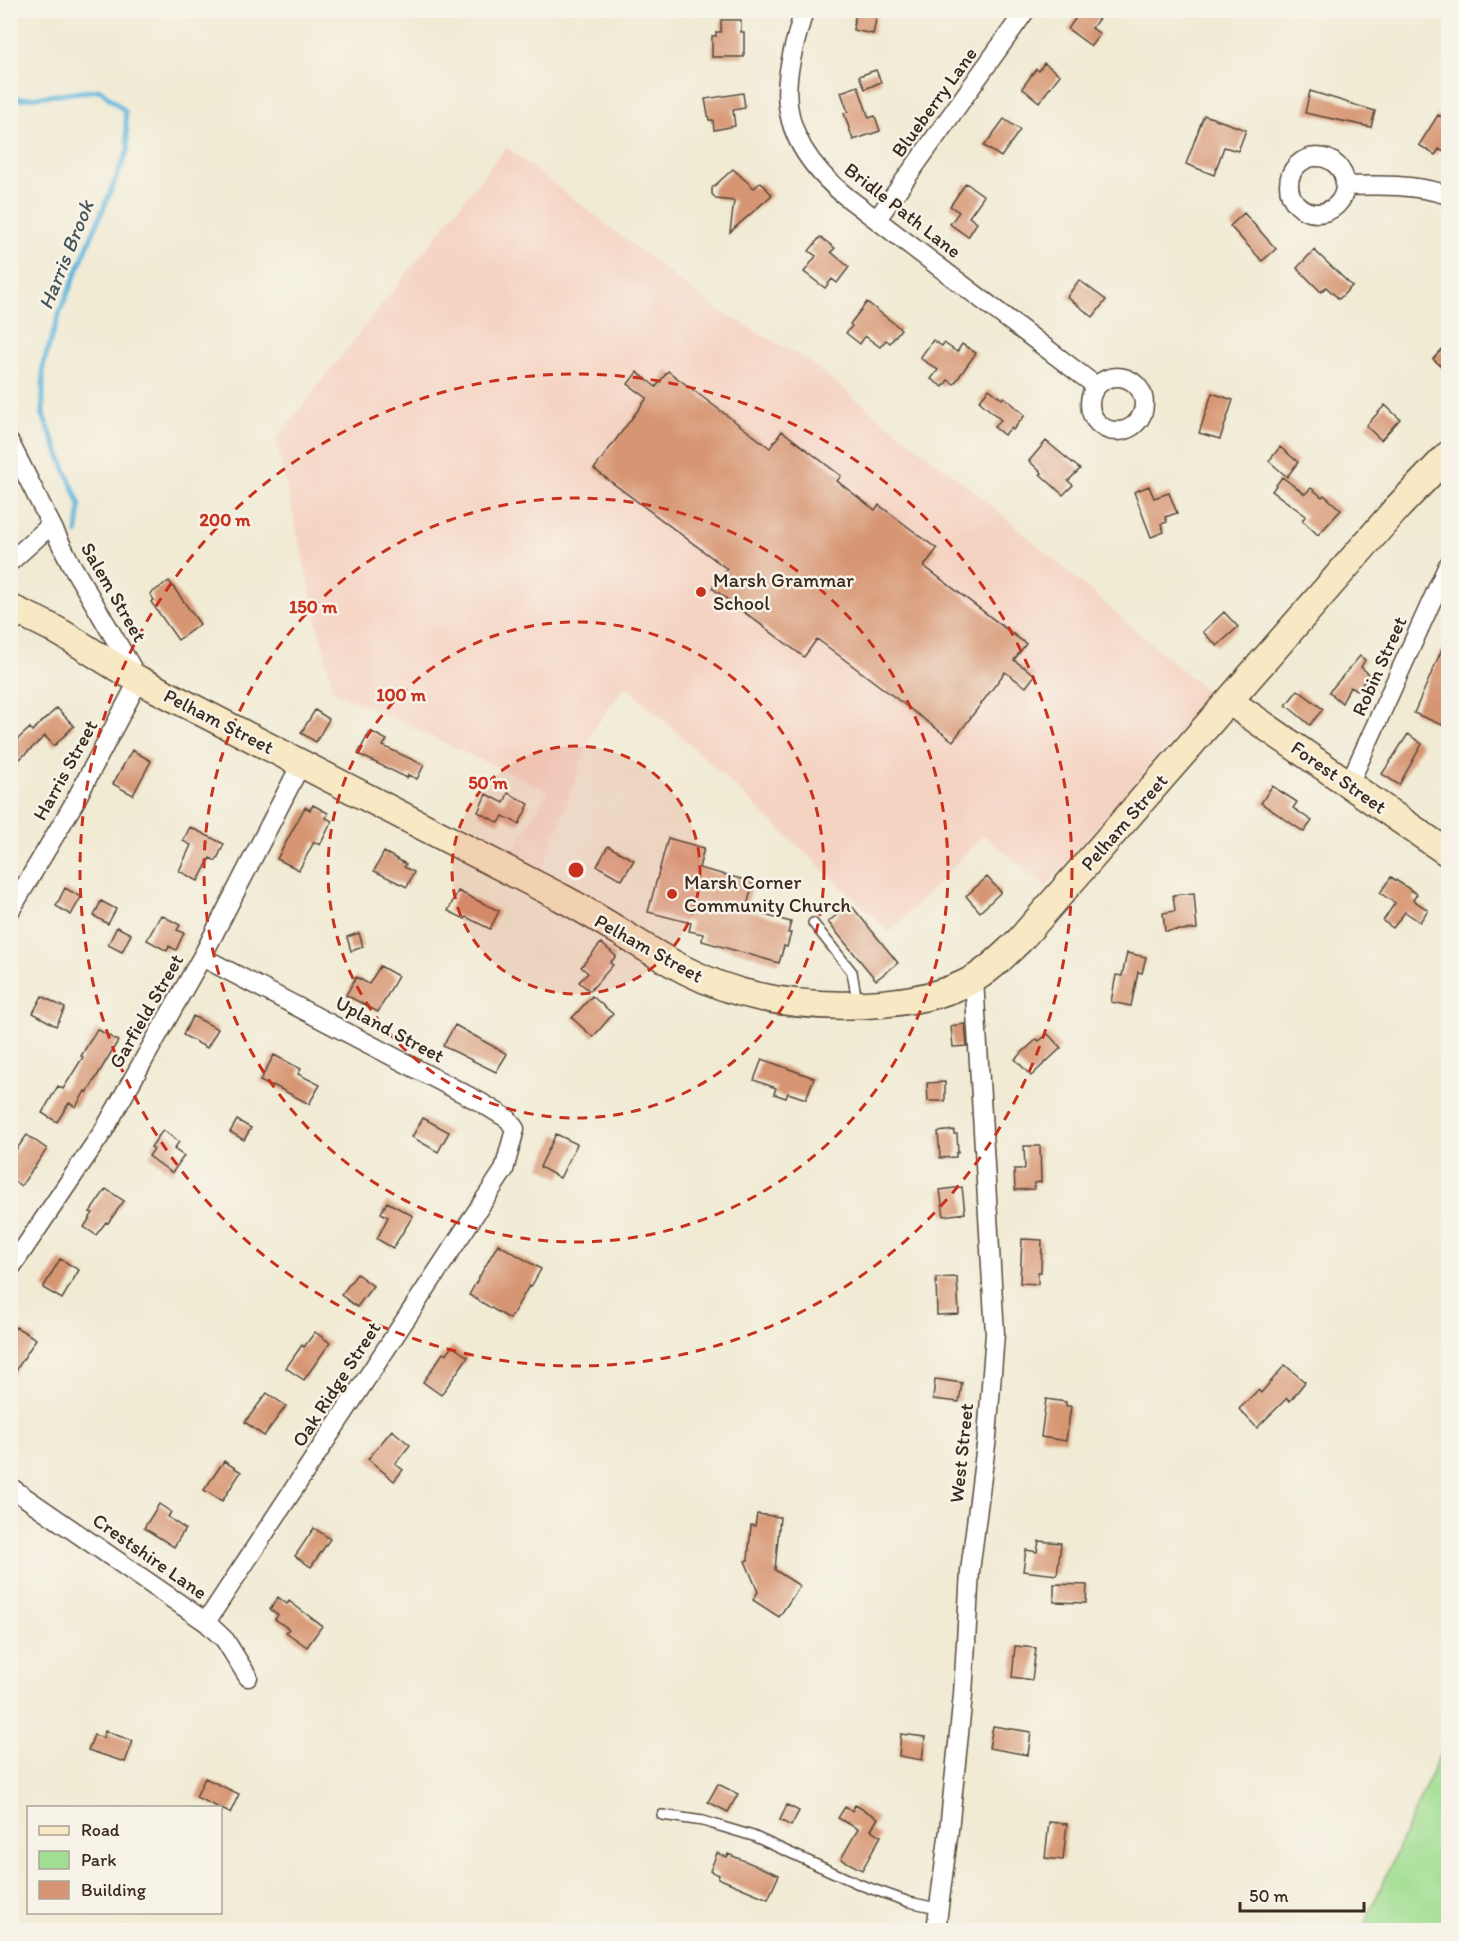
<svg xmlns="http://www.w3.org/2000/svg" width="1459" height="1941" viewBox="0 0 1459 1941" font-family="Itim,sans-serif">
<rect width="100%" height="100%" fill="#f7f3e8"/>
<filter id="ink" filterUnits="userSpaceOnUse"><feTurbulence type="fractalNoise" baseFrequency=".0167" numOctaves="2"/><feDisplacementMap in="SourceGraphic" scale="12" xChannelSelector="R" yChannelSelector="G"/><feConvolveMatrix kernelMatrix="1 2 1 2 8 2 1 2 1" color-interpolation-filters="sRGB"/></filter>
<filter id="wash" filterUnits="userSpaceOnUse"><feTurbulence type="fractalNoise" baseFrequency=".008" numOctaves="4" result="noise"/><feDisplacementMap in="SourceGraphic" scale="24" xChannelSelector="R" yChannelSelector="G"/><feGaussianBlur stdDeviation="1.35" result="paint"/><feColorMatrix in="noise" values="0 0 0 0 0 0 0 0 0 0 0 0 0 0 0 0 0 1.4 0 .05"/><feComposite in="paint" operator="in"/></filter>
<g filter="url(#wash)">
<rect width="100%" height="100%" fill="#f1ebd4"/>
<path fill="#f5d3c2" d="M 506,147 L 713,307 L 805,359 L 984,499 L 1212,696 L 1046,887 L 984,835 L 890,932 L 626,685 L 593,730 L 542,870 L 511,855 L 548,791 L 333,691 L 276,439 Z"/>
<path fill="#a0de92" stroke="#6e8458" stroke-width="1.5" d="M 1448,1736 L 1448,1930 L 1362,1930 Z"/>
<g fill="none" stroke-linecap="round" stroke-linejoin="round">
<path stroke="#5fb6dc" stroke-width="5" d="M 10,91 L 19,99 L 100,90 L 125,111 L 128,150 L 61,309 L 43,365 L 43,415 L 80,505 L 77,533"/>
</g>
<g id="blocks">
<path fill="#d79673" d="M 856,10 L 878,10 L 873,34 L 853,30 Z
M 1081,10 L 1105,10 L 1092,28 L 1100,34 L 1091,46 L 1068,29 Z
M 721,20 L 741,20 L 741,32 L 744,32 L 744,57 L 712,57 L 712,36 L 716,36 L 716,32 L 721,32 Z
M 1044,63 L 1060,75 L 1039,102 L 1022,88 L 1036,69 L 1039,71 Z
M 876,70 L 881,82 L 865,89 L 859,76 Z
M 858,86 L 869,118 L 875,116 L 880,131 L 853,140 L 844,113 L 848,112 L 841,92 Z
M 1310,91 L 1375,111 L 1371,127 L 1305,113 Z
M 743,93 L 745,108 L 733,110 L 735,126 L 714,130 L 713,120 L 709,120 L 705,99 Z
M 1204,115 L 1246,130 L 1238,151 L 1224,147 L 1214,175 L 1186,164 Z
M 1438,115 L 1449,121 L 1449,155 L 1439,149 L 1435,155 L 1419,145 Z
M 1004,119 L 1020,130 L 1001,157 L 984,146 Z
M 733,169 L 754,188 L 761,182 L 772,195 L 730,232 L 734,201 L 716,199 L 712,194 L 712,188 Z
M 966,183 L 984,196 L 969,217 L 977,223 L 968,237 L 950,224 L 959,212 L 950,206 Z
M 1244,213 L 1276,249 L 1262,261 L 1230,226 Z
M 820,237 L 835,248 L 831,252 L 849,267 L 837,283 L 832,279 L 825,288 L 804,272 L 816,256 L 809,251 Z
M 1314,250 L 1352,286 L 1339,299 L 1326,287 L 1321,292 L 1297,268 Z
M 1079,280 L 1106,300 L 1093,317 L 1067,297 Z
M 867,302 L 901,329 L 890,343 L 886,340 L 880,347 L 865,336 L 860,344 L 846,333 L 852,326 L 850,324 Z
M 933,340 L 942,346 L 944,343 L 957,352 L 962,344 L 976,353 L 954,384 L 948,380 L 943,387 L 931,379 L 938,370 L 920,358 Z
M 1449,342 L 1449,373 L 1433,359 Z
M 668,371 L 770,448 L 782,431 L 841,476 L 837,481 L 875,510 L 879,505 L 937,549 L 924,566 L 1026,644 L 1014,660 L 1035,675 L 1026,687 L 1005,672 L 953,741 L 817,639 L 804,657 L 712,588 L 727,569 L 594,469 L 647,398 L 628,384 L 637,372 L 656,387 Z
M 989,389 L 1002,399 L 1004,397 L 1025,415 L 1013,430 L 1011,428 L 1004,435 L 994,427 L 1001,420 L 979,401 Z
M 1212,393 L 1233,400 L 1220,439 L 1199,433 Z
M 1385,405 L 1400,419 L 1381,440 L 1366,426 Z
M 1046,441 L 1080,469 L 1068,481 L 1073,485 L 1063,495 L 1040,474 L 1042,473 L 1029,461 Z
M 1280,447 L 1298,462 L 1287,477 L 1269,461 Z
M 1282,477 L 1305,494 L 1311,488 L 1322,497 L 1324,495 L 1341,510 L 1318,535 L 1302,520 L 1306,516 L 1272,491 Z
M 1149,486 L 1154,498 L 1169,493 L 1177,513 L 1165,517 L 1167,522 L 1161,524 L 1164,532 L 1151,537 L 1134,492 Z
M 169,581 L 200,624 L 178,640 L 151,602 L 154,600 L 150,594 Z
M 1224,612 L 1238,627 L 1217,646 L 1203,632 Z
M 1449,633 L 1449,709 L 1442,725 L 1414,713 Z
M 1360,656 L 1365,660 L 1361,667 L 1370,675 L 1357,690 L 1350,687 L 1342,703 L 1329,692 Z
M 1298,690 L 1323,709 L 1310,725 L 1286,705 Z
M 57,708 L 74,726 L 54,746 L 45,736 L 10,768 L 10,746 L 30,728 L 32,731 Z
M 315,710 L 329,719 L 316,742 L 301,733 Z
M 370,731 L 387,740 L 383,746 L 424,765 L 417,779 L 408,775 L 407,778 L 358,754 Z
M 1408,734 L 1422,744 L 1399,785 L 1382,774 Z
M 132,750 L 151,761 L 133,795 L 113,784 Z
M 1272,786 L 1297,802 L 1293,808 L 1312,821 L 1304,832 L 1261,803 Z
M 508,793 L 529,804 L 519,824 L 503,816 L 499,823 L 478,812 L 486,794 L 504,803 Z
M 313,805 L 328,813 L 326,818 L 332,821 L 320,845 L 314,842 L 299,870 L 277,859 L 305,807 L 310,810 Z
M 190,827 L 224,844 L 216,861 L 210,858 L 198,881 L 179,871 L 191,845 L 183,841 Z
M 668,838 L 704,848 L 699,868 L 753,882 L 746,910 L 791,922 L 788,933 L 791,933 L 787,947 L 784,946 L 779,963 L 702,941 L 703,934 L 689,931 L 691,923 L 648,912 Z
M 608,846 L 634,860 L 622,880 L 597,866 Z
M 384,852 L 406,864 L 404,867 L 414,872 L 407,887 L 374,871 Z
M 987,877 L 1001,892 L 980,912 L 966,896 Z
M 1391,877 L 1417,894 L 1413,900 L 1428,910 L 1420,922 L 1405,912 L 1393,928 L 1383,921 L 1395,903 L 1380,893 Z
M 65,888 L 81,897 L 71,915 L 56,906 Z
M 458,891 L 499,911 L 490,929 L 466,917 L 465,919 L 448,911 Z
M 1194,893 L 1197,929 L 1165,931 L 1163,913 L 1175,911 L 1173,895 Z
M 101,901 L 116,909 L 108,924 L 94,916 Z
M 850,904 L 898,963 L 876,980 L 828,922 Z
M 161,915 L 180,925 L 177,930 L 184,933 L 176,950 L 169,946 L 167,951 L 147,940 Z
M 117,927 L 131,934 L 122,952 L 108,945 Z
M 359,933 L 363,947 L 351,951 L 347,937 Z
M 601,943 L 616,956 L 610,963 L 613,965 L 590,991 L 579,982 L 588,973 L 581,967 Z
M 1127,953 L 1146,957 L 1142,973 L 1138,972 L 1131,1006 L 1111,1002 L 1116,975 L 1122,976 Z
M 380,966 L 398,976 L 378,1012 L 346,995 L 356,977 L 369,984 Z
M 42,996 L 65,1008 L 56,1026 L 33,1013 Z
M 592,996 L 613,1014 L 593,1037 L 572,1018 Z
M 193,1016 L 218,1029 L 207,1048 L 183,1035 Z
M 965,1024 L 967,1046 L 953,1047 L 951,1026 Z
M 455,1025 L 507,1054 L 496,1072 L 443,1046 Z
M 97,1029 L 118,1041 L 87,1093 L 85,1091 L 76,1107 L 69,1103 L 57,1122 L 42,1113 L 58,1086 L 63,1089 L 83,1057 L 81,1056 Z
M 1048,1034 L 1061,1048 L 1031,1076 L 1015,1059 L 1037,1039 L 1039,1041 Z
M 274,1055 L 301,1069 L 298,1074 L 320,1085 L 309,1104 L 273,1085 L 272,1087 L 260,1081 Z
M 762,1059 L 814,1078 L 806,1099 L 788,1093 L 786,1098 L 774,1094 L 776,1088 L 754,1080 Z
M 945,1082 L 945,1101 L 928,1101 L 927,1083 Z
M 423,1118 L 449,1132 L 438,1152 L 412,1137 Z
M 237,1120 L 251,1128 L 244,1140 L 230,1132 Z
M 163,1130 L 179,1142 L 174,1149 L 184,1156 L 172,1173 L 149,1156 L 154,1149 L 151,1147 Z
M 954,1130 L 954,1134 L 957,1134 L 958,1153 L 956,1153 L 956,1157 L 940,1158 L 938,1132 Z
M 556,1134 L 577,1144 L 560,1178 L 540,1167 Z
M 27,1135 L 47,1149 L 21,1186 L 10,1178 L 10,1158 Z
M 1024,1146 L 1040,1146 L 1041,1182 L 1034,1183 L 1034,1189 L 1015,1190 L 1014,1169 L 1025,1169 Z
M 962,1187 L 965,1213 L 944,1216 L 940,1190 Z
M 106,1189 L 124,1201 L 108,1223 L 106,1222 L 96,1235 L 84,1227 L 93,1213 L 90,1212 Z
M 387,1202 L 413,1216 L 393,1248 L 377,1239 L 388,1217 L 381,1213 Z
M 1022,1239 L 1042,1240 L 1041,1272 L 1038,1272 L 1038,1284 L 1020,1283 Z
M 498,1244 L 541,1269 L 531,1287 L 529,1286 L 510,1319 L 469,1295 Z
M 60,1259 L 79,1270 L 62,1299 L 43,1288 Z
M 357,1274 L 373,1286 L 357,1307 L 341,1295 Z
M 957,1277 L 959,1314 L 937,1315 L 936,1278 Z
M 16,1327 L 36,1339 L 10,1380 L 10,1336 Z
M 315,1332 L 330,1343 L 304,1380 L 286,1368 L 302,1345 L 304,1347 Z
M 452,1346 L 468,1357 L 441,1395 L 423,1382 L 443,1353 L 446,1355 Z
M 1285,1365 L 1305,1382 L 1290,1401 L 1287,1398 L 1257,1428 L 1239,1409 L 1258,1390 L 1261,1393 Z
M 935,1379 L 962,1383 L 959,1402 L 933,1399 Z
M 267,1393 L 286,1406 L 264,1436 L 245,1422 Z
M 1046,1399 L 1066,1402 L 1066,1406 L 1071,1406 L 1066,1441 L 1041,1437 Z
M 392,1430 L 410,1445 L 395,1464 L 403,1470 L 394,1481 L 368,1459 Z
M 224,1461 L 241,1472 L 222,1501 L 204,1490 Z
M 159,1504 L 171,1512 L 168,1517 L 185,1529 L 174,1547 L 144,1528 Z
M 757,1514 L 780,1517 L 775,1570 L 800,1586 L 779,1617 L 753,1600 L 758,1592 L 745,1561 L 748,1560 L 751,1525 L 755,1526 Z
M 314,1528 L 330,1539 L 311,1567 L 295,1556 Z
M 1039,1541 L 1061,1543 L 1057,1575 L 1023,1571 L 1026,1550 L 1037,1552 Z
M 1054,1584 L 1087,1585 L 1086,1603 L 1054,1602 Z
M 278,1597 L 287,1604 L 289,1601 L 322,1626 L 307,1647 L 286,1632 L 289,1629 L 275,1619 L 278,1615 L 270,1609 Z
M 1015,1646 L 1036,1648 L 1032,1680 L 1012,1677 Z
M 993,1726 L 1031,1732 L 1028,1755 L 989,1748 Z
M 105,1731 L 133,1741 L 125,1762 L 88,1750 L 94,1735 L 103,1738 Z
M 901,1734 L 925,1737 L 922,1760 L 899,1756 Z
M 205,1778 L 239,1794 L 230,1813 L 196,1797 Z
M 718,1784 L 738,1794 L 728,1812 L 708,1802 Z
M 787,1805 L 799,1811 L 791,1826 L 780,1820 Z
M 855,1805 L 878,1818 L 871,1830 L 881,1836 L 862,1870 L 841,1859 L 858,1829 L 838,1818 L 845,1807 L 852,1811 Z
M 1049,1822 L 1067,1824 L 1063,1860 L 1045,1858 Z
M 717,1853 L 727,1857 L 728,1854 L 779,1875 L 768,1899 L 718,1878 L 719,1875 L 710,1871 Z"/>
</g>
</g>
<g filter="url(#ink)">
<use href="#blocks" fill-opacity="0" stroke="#564739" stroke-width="1.5"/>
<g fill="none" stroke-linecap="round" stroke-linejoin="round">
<g stroke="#564739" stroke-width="12">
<path id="lane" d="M 813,923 L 852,972 L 857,1001
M 662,1815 L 703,1821 L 753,1836 L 861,1885 L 909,1902 L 937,1908"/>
</g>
<g stroke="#564739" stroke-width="21">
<path id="street" d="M 804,10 C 798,33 790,56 788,79 C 782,129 810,168 848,198 L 1096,386
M1289 185a28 28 0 1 1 56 0a28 28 0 1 1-56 0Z
M 1345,186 C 1381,185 1414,184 1448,195
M 877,219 L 1026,10
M1090 404a27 27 0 1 1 54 0a27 27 0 1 1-54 0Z
M 10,443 L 71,564 L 139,680 L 73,805 L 10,911
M 10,562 L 51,525
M 1349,784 L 1448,565
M 202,957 L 480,1102 L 508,1119 L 515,1129 L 504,1170 L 206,1622
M 10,1269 L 104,1130 L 202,957 L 301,764
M 10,1487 L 206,1622 L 225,1640 L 248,1677
M 936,1930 L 949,1830 L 963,1695 L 970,1571 L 987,1437 L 995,1334 L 974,979"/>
</g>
<g stroke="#564739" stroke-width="30">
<path id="secondary" d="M 10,608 C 27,616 45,623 61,633 C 89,649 115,668 143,682 C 282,755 421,826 560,897 C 628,932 679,979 756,996 C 817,1010 917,1010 972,980 C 990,970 1005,954 1020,940 L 1398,507 L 1448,455
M 1229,701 L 1448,853"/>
</g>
<use href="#lane" stroke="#fff" stroke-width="9"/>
<use href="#street" stroke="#fff" stroke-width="18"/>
<use href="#secondary" stroke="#f8e8c3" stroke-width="27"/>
</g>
</g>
<circle cx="576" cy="870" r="124" fill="#c8321e" fill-opacity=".12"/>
<g fill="none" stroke="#c8321e" stroke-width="3" stroke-dasharray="10 8">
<circle cx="576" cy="870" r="124"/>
<circle cx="576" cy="870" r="248"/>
<circle cx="576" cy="870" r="372"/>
<circle cx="576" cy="870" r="496"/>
</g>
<g fill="#c8321e" stroke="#f7f3e8" stroke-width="2">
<circle cx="701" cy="592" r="6"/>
<circle cx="672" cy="894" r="6"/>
</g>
<g text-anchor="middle" stroke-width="5" stroke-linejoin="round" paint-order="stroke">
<g font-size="20" fill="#3b2a1e" stroke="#f7f3e8">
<text transform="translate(934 102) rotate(-54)" y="7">Blueberry Lane</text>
<text transform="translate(903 210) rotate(38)" y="7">Bridle Path Lane</text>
<text transform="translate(114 592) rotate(60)" y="7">Salem Street</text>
<text transform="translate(1379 666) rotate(-66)" y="7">Robin Street</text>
<text transform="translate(219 721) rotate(27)" y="7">Pelham Street</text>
<text transform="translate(65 770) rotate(-61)" y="7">Harris Street</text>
<text transform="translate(1339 777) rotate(35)" y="7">Forest Street</text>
<text transform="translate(1124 822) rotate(-49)" y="7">Pelham Street</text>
<text transform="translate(649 948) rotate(29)" y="7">Pelham Street</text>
<text transform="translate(146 1011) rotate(-60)" y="7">Garfield Street</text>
<text transform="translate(390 1029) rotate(28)" y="7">Upland Street</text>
<text transform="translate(336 1384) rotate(-57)" y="7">Oak Ridge Street</text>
<text transform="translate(961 1453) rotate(-84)" y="7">West Street</text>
<text transform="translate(150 1556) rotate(35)" y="7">Crestshire Lane</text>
</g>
<g font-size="20" fill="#3b2a1e" stroke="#f7f3e8" text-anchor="start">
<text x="713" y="587">Marsh Grammar<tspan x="713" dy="23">School</tspan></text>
<text x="684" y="889">Marsh Corner<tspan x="684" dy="23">Community Church</tspan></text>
</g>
<g font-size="21" font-style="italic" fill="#465457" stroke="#f7f3e8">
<text transform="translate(66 255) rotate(-68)" y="7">Harris Brook</text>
</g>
</g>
<circle cx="576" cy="870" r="9" fill="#c8321e" stroke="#f7f3e8" stroke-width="3"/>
<g font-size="18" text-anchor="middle" font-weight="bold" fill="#c8321e" stroke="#f7f3e8" stroke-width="5" stroke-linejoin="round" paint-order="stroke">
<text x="225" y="526">200 m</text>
<text x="313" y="613">150 m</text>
<text x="401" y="701">100 m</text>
<text x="488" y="789">50 m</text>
</g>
<rect width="1459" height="1941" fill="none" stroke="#f7f3e8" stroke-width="36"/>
<rect x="27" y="1806" width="195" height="108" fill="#f7f3e8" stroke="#aca397" stroke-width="1.5"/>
<rect x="39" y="1826" width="30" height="9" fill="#f8e8c3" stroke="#aca397" stroke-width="1.5"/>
<text x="81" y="1836" font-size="18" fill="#3b2a1e">Road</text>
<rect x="39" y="1851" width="30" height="18" fill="#a0de92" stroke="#aca397" stroke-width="1.5"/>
<text x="81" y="1866" font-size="18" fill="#3b2a1e">Park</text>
<rect x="39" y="1881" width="30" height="18" fill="#d79673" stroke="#aca397" stroke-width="1.5"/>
<text x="81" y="1896" font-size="18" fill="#3b2a1e">Building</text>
<path d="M1240 1902v9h124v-9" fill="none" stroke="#3b2a1e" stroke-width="3"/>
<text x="1249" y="1902" font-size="18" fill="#3b2a1e" stroke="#f7f3e8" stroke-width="4.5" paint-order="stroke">50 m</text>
</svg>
